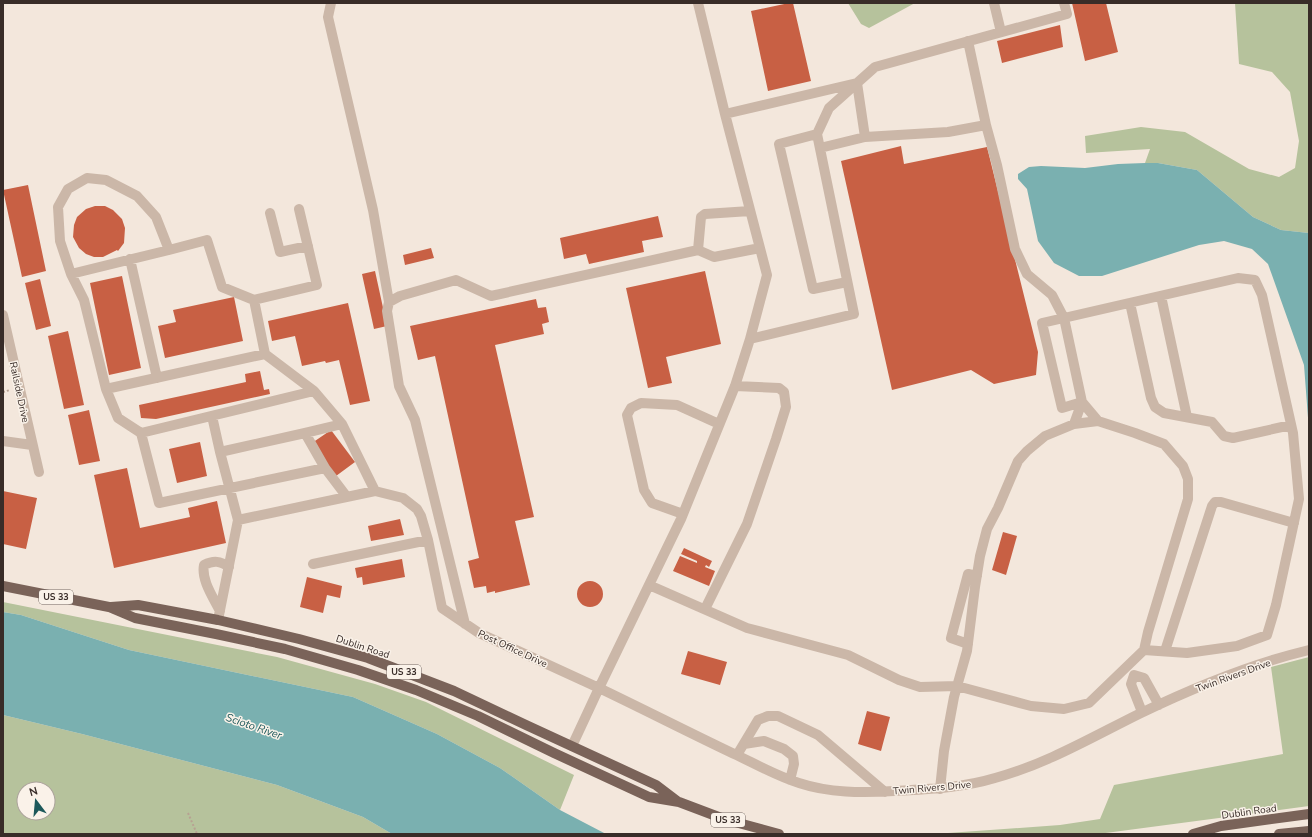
<svg xmlns="http://www.w3.org/2000/svg" width="1312" height="837" viewBox="0 0 1312 837" font-family="'Nunito Sans',sans-serif">
<rect width="100%" height="100%" fill="#f3e7dc"/>
<path fill="#b6c29c" fill-rule="evenodd" d="M 848,3 L 915,3 L 869,28 L 861,24 Z
M 1235,3 L 1309,3 L 1309,233 L 1281,230 L 1253,217 L 1197,170 L 1158,163 L 1145,163 L 1150,149 L 1086,153 L 1085,136 L 1141,127 L 1185,132 L 1249,169 L 1279,177 L 1295,168 L 1299,141 L 1290,92 L 1272,72 L 1239,64 Z
M 3,602 L 277,657 L 375,684 L 426,702 L 574,775 L 560,810 L 500,768 L 437,734 L 353,697 L 129,650 L 21,615 L 3,612 Z
M 1309,657 L 1309,806 L 1098,834 L 934,834 L 1060,825 L 1100,819 L 1114,785 L 1283,754 L 1271,667 Z
M 3,715 L 82,734 L 277,785 L 363,817 L 392,834 L 3,834 ZM 24,789 L 48,789 L 48,813 L 24,813 Z"/>
<path fill="#7ab0b0" d="M 1145,163 L 1158,163 L 1197,170 L 1253,217 L 1281,230 L 1309,233 L 1309,431 L 1304,365 L 1268,264 L 1252,249 L 1224,241 L 1199,245 L 1102,276 L 1079,276 L 1054,263 L 1038,241 L 1027,189 L 1018,179 L 1018,174 L 1029,167 L 1041,166 L 1085,168 L 1118,164 Z
M 3,612 L 21,615 L 129,650 L 353,697 L 437,734 L 500,768 L 560,810 L 606,834 L 392,834 L 363,817 L 277,785 L 82,734 L 3,715 Z"/>
<path fill="#c86044" d="M 789,3 L 793,3 L 811,81 L 768,91 L 751,11 Z
M 1072,3 L 1106,3 L 1118,52 L 1085,61 Z
M 1060,25 L 1063,47 L 1002,63 L 997,41 Z
M 901,146 L 904,164 L 987,147 L 1038,352 L 1036,375 L 994,384 L 971,370 L 892,390 L 841,161 Z
M 28,185 L 46,271 L 22,277 L 3,190 Z
M 95,206 L 105,206 L 113,210 L 122,219 L 125,228 L 124,243 L 118,251 L 117,250 L 103,257 L 94,257 L 86,254 L 79,248 L 73,237 L 74,225 L 77,217 L 86,209 Z
M 658,216 L 663,237 L 642,241 L 644,252 L 589,264 L 586,254 L 564,259 L 560,238 Z
M 431,248 L 434,258 L 405,265 L 403,255 Z
M 375,271 L 387,326 L 374,329 L 362,274 Z
M 705,271 L 721,344 L 666,357 L 672,383 L 648,388 L 626,288 Z
M 122,276 L 141,368 L 109,375 L 90,283 Z
M 40,279 L 51,326 L 36,330 L 25,283 Z
M 234,297 L 243,341 L 165,358 L 158,326 L 176,322 L 173,310 Z
M 536,299 L 538,308 L 546,307 L 549,322 L 542,324 L 544,334 L 495,345 L 534,517 L 515,521 L 530,585 L 495,593 L 495,591 L 487,593 L 486,586 L 474,588 L 468,561 L 479,558 L 435,356 L 418,360 L 410,326 Z
M 348,303 L 370,401 L 350,405 L 339,360 L 326,363 L 325,361 L 302,366 L 295,336 L 272,341 L 268,321 Z
M 68,331 L 84,405 L 64,409 L 48,336 Z
M 260,371 L 264,390 L 269,389 L 270,394 L 156,419 L 141,418 L 139,405 L 246,382 L 245,374 Z
M 89,410 L 100,461 L 79,465 L 68,415 Z
M 331,430 L 355,462 L 336,476 L 312,443 Z
M 200,442 L 207,476 L 177,483 L 169,449 Z
M 127,468 L 140,528 L 190,517 L 188,508 L 217,501 L 226,543 L 114,568 L 94,475 Z
M 3,491 L 37,498 L 26,549 L 3,544 Z
M 400,519 L 404,535 L 371,541 L 368,526 Z
M 1003,532 L 1017,536 L 1006,575 L 992,570 Z
M 684,548 L 712,561 L 709,567 L 706,565 L 705,567 L 715,571 L 709,586 L 673,571 L 680,556 L 697,563 L 697,561 L 681,554 Z
M 402,559 L 405,577 L 363,585 L 362,577 L 357,578 L 355,568 Z
M 307,577 L 342,586 L 340,598 L 327,595 L 323,613 L 300,607 Z
M577 594a13 13 0 1 1 26 0a13 13 0 1 1-26 0Z
M 688,651 L 727,662 L 720,685 L 681,674 Z
M 867,711 L 890,717 L 881,751 L 858,744 Z"/>
<g fill="none" stroke-linecap="round" stroke-linejoin="round">
<path stroke="#b7a192" stroke-width="2" stroke-dasharray="2 2" stroke-linecap="butt" d="M 3,392 L 10,390
M 188,813 L 197,834"/>
<path stroke="#cbb7a8" stroke-width="10" d="M 331,3 L 328,17 L 373,210 L 389,302
M 698,3 L 725,114 L 767,275 L 750,339 L 735,386 L 681,519 L 599,688 C 643,709 686,731 730,752 C 752,762 776,776 799,783 C 829,793 862,793 894,791 C 928,789 962,788 995,778 C 1047,764 1094,736 1141,713 C 1195,687 1251,664 1309,650
M 994,3 L 1001,32
M 968,41 L 986,125
M 725,114 L 857,83 L 865,137 L 820,148
M 817,134 L 829,108 L 875,67 L 1067,14 L 1064,3
M 270,213 L 280,252 L 308,246
M 698,250 L 701,217 L 705,214 L 750,211
M 130,259 L 157,378
M 71,274 L 169,250
M 1161,296 L 1187,417
M 254,300 L 317,285 L 299,209
M 1130,303 L 1151,398 L 1155,407 L 1164,413 L 1212,422 L 1224,436 L 1233,438 L 1291,425
M 3,315 L 39,472
M 750,339 L 854,314 L 817,134 L 779,144 L 813,289 L 847,282
M 106,389 L 265,354 L 314,391
M 212,416 L 220,452 L 238,520 L 218,620
M 1074,424 L 1082,402 L 1098,421
M 141,433 L 118,418 L 106,389 L 84,300 L 71,274 L 60,241 L 58,207 L 68,189 L 87,178 L 106,180 L 137,196 L 156,217 L 169,250 L 207,240 L 222,287 L 254,300 L 265,354
M 305,433 L 325,468
M 3,441 L 32,445
M 220,452 L 305,433 L 342,424
M 347,497 L 325,468 L 159,503 L 141,433 L 314,391 L 342,424 L 375,491
M 683,514 L 652,503 L 644,490 L 627,415 L 631,408 L 641,403 L 677,405 L 719,424
M 238,520 L 375,491 L 403,498 L 417,509 L 421,516 L 428,540 L 442,608 L 479,633 L 599,688 L 572,746
M 313,564 L 428,540
M 649,585 L 747,628 L 848,655 L 899,680 L 920,687 L 957,686 L 1031,706 L 1064,709 L 1089,703 L 1144,650 L 1187,653 L 1237,646 L 1267,635 L 1276,605 L 1299,499 L 1293,433 L 1262,295 L 1255,280 L 1238,278 L 1042,323 L 1062,408 L 1082,402 L 1064,318 L 1052,295 L 1027,274 L 1015,249 L 997,165 L 986,125 L 948,132 L 865,137
M 705,609 L 747,524 L 776,439 L 786,407 L 784,392 L 779,388 L 735,386
M 220,611 C 213,597 201,580 204,565 C 214,560 220,561 229,567
M 465,624 L 415,420 L 399,386 L 387,311 L 389,302 L 400,296 L 456,280 L 491,296 L 698,250 L 714,257 L 760,248
M 968,644 L 951,638 L 968,574 L 977,576
M 1165,651 L 1212,506 L 1215,502 L 1221,502 L 1294,523
M 1142,712 L 1131,684 L 1134,675 L 1144,678 L 1159,705
M 744,744 L 764,741 L 784,749 L 793,756 L 794,764 L 790,780
M 737,755 L 758,720 L 768,716 L 778,716 L 818,735 L 885,792
M 940,789 L 944,751 L 954,697 L 967,651 L 975,587 L 980,556 L 987,529 L 998,508 L 1018,461 L 1027,451 L 1045,436 L 1074,424 L 1098,421 L 1135,433 L 1164,444 L 1183,466 L 1188,479 L 1188,499 L 1148,632 L 1144,650"/>
<path stroke="#7a6359" stroke-width="10" d="M 3,586 L 109,607 L 135,618 L 216,634 L 285,649 L 358,670 L 416,690 L 478,716 L 554,753 L 649,797 L 679,802 L 724,819 L 779,834
M 111,607 L 138,605 L 218,620 L 299,639 L 368,658 L 454,691 L 526,725 L 656,785 L 677,801
M 1193,834 L 1221,826 L 1309,814
M 1279,834 L 1309,831"/>
</g>
<g text-anchor="middle" stroke-width="3" stroke-linejoin="round" paint-order="stroke">
<g fill="#faf2e9" stroke="#726762" stroke-width="1">
<rect x="39" y="590" width="34" height="14" rx="3"/>
<rect x="387" y="665" width="34" height="14" rx="3"/>
<rect x="711" y="813" width="34" height="14" rx="3"/>
</g>
<g font-size="9" font-weight="bold" fill="#382c28">
<text x="56" y="600">US 33</text>
<text x="404" y="675">US 33</text>
<text x="728" y="823">US 33</text>
</g>
<g font-size="10" fill="#382c28" stroke="#faf2e9">
<text transform="translate(20 392) rotate(78)" y="4">Railside Drive</text>
<text transform="translate(363 646) rotate(18)" y="4">Dublin Road</text>
<text transform="translate(513 648) rotate(25)" y="4">Post Office Drive</text>
<text transform="translate(1233 675) rotate(-20)" y="4">Twin Rivers Drive</text>
<text transform="translate(932 787) rotate(-5)" y="4">Twin Rivers Drive</text>
<text transform="translate(1249 811) rotate(-8)" y="4">Dublin Road</text>
</g>
<g font-size="11" font-style="italic" fill="#1d585a" stroke="#faf2e9">
<text transform="translate(254 726) rotate(19)" y="4">Scioto River</text>
</g>
</g>
<rect width="1312" height="837" fill="none" stroke="#382c28" stroke-width="8"/>
<g transform="translate(36 801) rotate(344)"><circle r="19" fill="#faf2e9" stroke="#aca39c"/>
<path d="M0-3L7 15L0 10L-7 15Z" fill="#1d585a"/>
<text y="-6" font-size="11" font-weight="bold" text-anchor="middle" fill="#382c28">N</text>
</g>
</svg>
